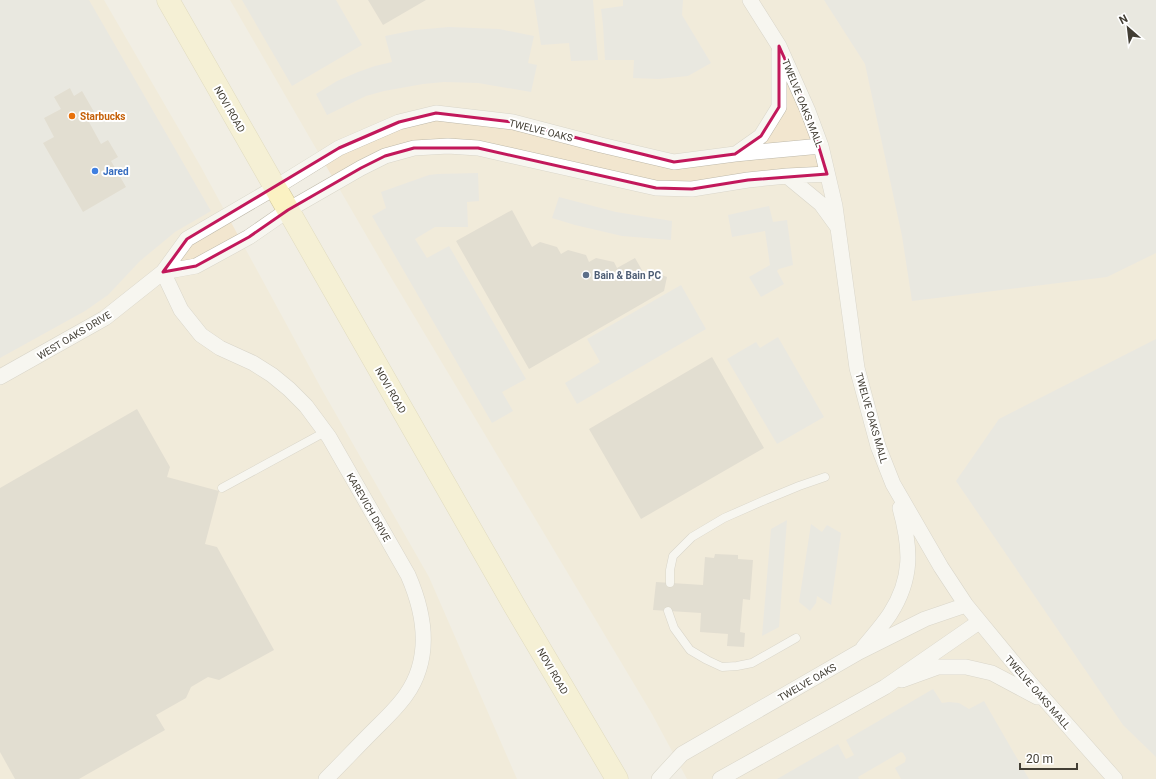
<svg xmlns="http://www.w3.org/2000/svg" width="1156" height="779" viewBox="0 0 1156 779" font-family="Roboto,sans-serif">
<rect width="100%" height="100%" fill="#f1eee4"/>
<path fill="#f2e6cf" d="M 0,0 L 104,0 L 201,167 L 321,388 L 429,577 L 517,779 L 0,779 Z
M 230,0 L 1156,0 L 1156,779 L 687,779 L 652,714 L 380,259 Z"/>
<path fill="#e1e0dc" d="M 0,0 L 89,0 L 211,211 L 175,232 L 140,261 L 108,295 L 85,311 L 0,358 Z
M 242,0 L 336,0 L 362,45 L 292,86 Z
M 534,0 L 593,0 L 598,60 L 571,61 L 569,43 L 541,45 Z
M 623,0 L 683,0 L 682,15 L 711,63 L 688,76 L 658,79 L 633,78 L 634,60 L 605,60 L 603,25 L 601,9 L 623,6 Z
M 824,0 L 1156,0 L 1156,253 L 1107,277 L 912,301 L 902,236 L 865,64 Z
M 449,27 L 499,29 L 534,36 L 528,63 L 537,65 L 531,92 L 478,83 L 444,82 L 423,84 L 384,91 L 366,96 L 327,115 L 316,94 L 337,81 L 358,72 L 375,66 L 392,62 L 385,36 L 415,30 Z
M 478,173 L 479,201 L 467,202 L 468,227 L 435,227 L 415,239 L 427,258 L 449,246 L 526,379 L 502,392 L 513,411 L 492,423 L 372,216 L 386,208 L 381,192 L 429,175 L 437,174 Z
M 559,197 L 616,212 L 672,221 L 671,240 L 622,236 L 575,225 L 552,218 Z
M 769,206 L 773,222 L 787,220 L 793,265 L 779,269 L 777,271 L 784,284 L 761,297 L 749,277 L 770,265 L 765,231 L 732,237 L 728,215 Z
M 681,285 L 706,329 L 577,404 L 565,383 L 600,362 L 587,339 Z
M 778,337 L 824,417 L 777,444 L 727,359 L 756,342 L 760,348 Z
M 1156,339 L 1156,757 L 1123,725 L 956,481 L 999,419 Z
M 787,520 L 779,627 L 762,636 L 771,529 Z
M 811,524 L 822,532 L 827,525 L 841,533 L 831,605 L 817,596 L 816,603 L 810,611 L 799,602 Z
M 933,689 L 942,703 L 949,702 L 959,703 L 969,709 L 984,701 L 1029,779 L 901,779 L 895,768 L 905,762 L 906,758 L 903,753 L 901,752 L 858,777 L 859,779 L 777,779 L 838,744 L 846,759 L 854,755 L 846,740 Z"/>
<path fill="#d1caba" d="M 368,0 L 426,0 L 383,25 Z
M 70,88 L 74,96 L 82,91 L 97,117 L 89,122 L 101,144 L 108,140 L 118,157 L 111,161 L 126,187 L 83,212 L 43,143 L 54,137 L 44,118 L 61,109 L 54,97 Z
M 512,210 L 532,247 L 540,242 L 557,247 L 561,254 L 568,250 L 586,255 L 589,262 L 596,258 L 614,262 L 617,268 L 635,258 L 646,277 L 654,272 L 667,277 L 664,291 L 529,369 L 456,241 Z
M 712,357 L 764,448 L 641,519 L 589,429 Z
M 137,409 L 170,467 L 167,477 L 219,491 L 205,544 L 217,547 L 274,650 L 219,680 L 208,677 L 191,687 L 186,698 L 156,715 L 165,730 L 79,779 L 15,779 L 0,752 L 0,488 Z
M 715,554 L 738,555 L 738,559 L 753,560 L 750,600 L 743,599 L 740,632 L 745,633 L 744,647 L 727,646 L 728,634 L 700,632 L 701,613 L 653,610 L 656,582 L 703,585 L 705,557 L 714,558 Z"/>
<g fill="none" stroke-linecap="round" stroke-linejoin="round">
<g stroke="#beb9aa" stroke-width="9">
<path id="lane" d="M 222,488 L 325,432
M 670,583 L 670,570 L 673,556 L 692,537 L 724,518 L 765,500 L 799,486 L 825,477
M 668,611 L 674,628 L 690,650 L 707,660 L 722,667 L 737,666 L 752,663 L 796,638"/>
</g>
<g stroke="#beb9aa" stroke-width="16">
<path id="street" d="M 750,0 L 779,46 L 808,111 L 821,146 L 835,206 L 857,368 L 878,446 L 893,484 L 941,567 L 966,605 L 1031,684 L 1115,779
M 737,153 L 761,136 L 779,107 L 779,51
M 787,176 L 821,204 L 837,226
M 163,272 L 196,266 L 249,237 L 288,210 L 361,168 L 385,156 L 414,148 L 448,146 L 478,148 L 656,188 L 692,189 L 748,180 L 787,176 L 827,174
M 163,272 L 181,310 L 201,335 L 220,348 L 253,363 L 272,375 L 289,389 L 306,406 L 329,437 L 408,575 C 425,614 432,658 406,695 C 397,708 385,719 373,731 C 357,747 342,763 326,779
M 0,377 L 105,318 L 163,272 L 187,239 L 276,187 L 339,148 L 399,122 L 436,113 L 513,122 L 601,145 L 674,162 L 735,154 L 821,146
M 863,648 C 872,637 882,626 890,614 C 913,578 911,548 900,508
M 902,680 L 938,667 L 966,667 L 992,673 L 1037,697
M 659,779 L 682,754 L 859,652 L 925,619 L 966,605
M 720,779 L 885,687 L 979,622"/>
</g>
<g stroke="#cec396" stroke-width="23">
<path id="secondary" d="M 168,0 L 514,605 L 617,779"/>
</g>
<use href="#lane" stroke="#fff" stroke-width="8"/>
<use href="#street" stroke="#fff" stroke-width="15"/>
<use href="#secondary" stroke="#fbf2c3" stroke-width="22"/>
</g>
<path d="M0 0H1156V779H0ZM 779,46 L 808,111 L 827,174 L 748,180 L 692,189 L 656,188 L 478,148 L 414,148 L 385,156 L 361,168 L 288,210 L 249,237 L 196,266 L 163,272 L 187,239 L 339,148 L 399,122 L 436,113 L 513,122 L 674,162 L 735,154 L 761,136 L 779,107 Z" fill="#f1eee4" fill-opacity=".55" fill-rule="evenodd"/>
<path fill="none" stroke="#c2185b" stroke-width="3" stroke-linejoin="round" d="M 779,46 L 808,111 L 827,174 L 748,180 L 692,189 L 656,188 L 478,148 L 414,148 L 385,156 L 361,168 L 288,210 L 249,237 L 196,266 L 163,272 L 187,239 L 339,148 L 399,122 L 436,113 L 513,122 L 674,162 L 735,154 L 761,136 L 779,107 Z"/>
<circle fill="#e8710a" stroke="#fff" stroke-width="1.5" cx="72" cy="116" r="4"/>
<circle fill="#3f7fe0" stroke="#fff" stroke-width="1.5" cx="95" cy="171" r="4"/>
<circle fill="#5c6f8a" stroke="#fff" stroke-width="1.5" cx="586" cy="275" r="4"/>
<g text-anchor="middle" stroke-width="4" stroke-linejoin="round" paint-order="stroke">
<g font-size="10" fill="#423e34" stroke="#fff">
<text transform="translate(803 103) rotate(68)" y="4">TWELVE OAKS MALL</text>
<text transform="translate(230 109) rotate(60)" y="4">NOVI ROAD</text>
<text transform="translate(541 130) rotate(14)" y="4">TWELVE OAKS</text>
<text transform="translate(74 335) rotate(-31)" y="4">WEST OAKS DRIVE</text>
<text transform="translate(391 390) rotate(60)" y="4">NOVI ROAD</text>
<text transform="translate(872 418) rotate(74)" y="4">TWELVE OAKS MALL</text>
<text transform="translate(369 507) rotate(60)" y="4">KAREVICH DRIVE</text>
<text transform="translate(553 671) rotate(60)" y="4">NOVI ROAD</text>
<text transform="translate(807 682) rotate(-30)" y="4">TWELVE OAKS</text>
<text transform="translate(1038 692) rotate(49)" y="4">TWELVE OAKS MALL</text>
</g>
<g font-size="10" font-weight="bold" fill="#c56008" stroke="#fff" text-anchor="start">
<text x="80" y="120">Starbucks</text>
</g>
<g font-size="10" font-weight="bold" fill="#366cbe" stroke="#fff" text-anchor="start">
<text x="103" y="175">Jared</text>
</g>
<g font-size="10" font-weight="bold" fill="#4e5e75" stroke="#fff" text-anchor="start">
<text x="594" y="279">Bain &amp; Bain PC</text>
</g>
</g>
<g transform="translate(1128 28) rotate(332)" stroke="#ffffff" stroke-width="3" paint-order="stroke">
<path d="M0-3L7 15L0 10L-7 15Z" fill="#423e34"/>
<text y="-6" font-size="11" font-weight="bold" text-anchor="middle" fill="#423e34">N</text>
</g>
<path d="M1020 763v6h57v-6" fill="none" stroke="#423e34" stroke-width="2"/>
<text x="1026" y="763" font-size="12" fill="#423e34" stroke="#ffffff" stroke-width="3" paint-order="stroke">20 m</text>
</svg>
